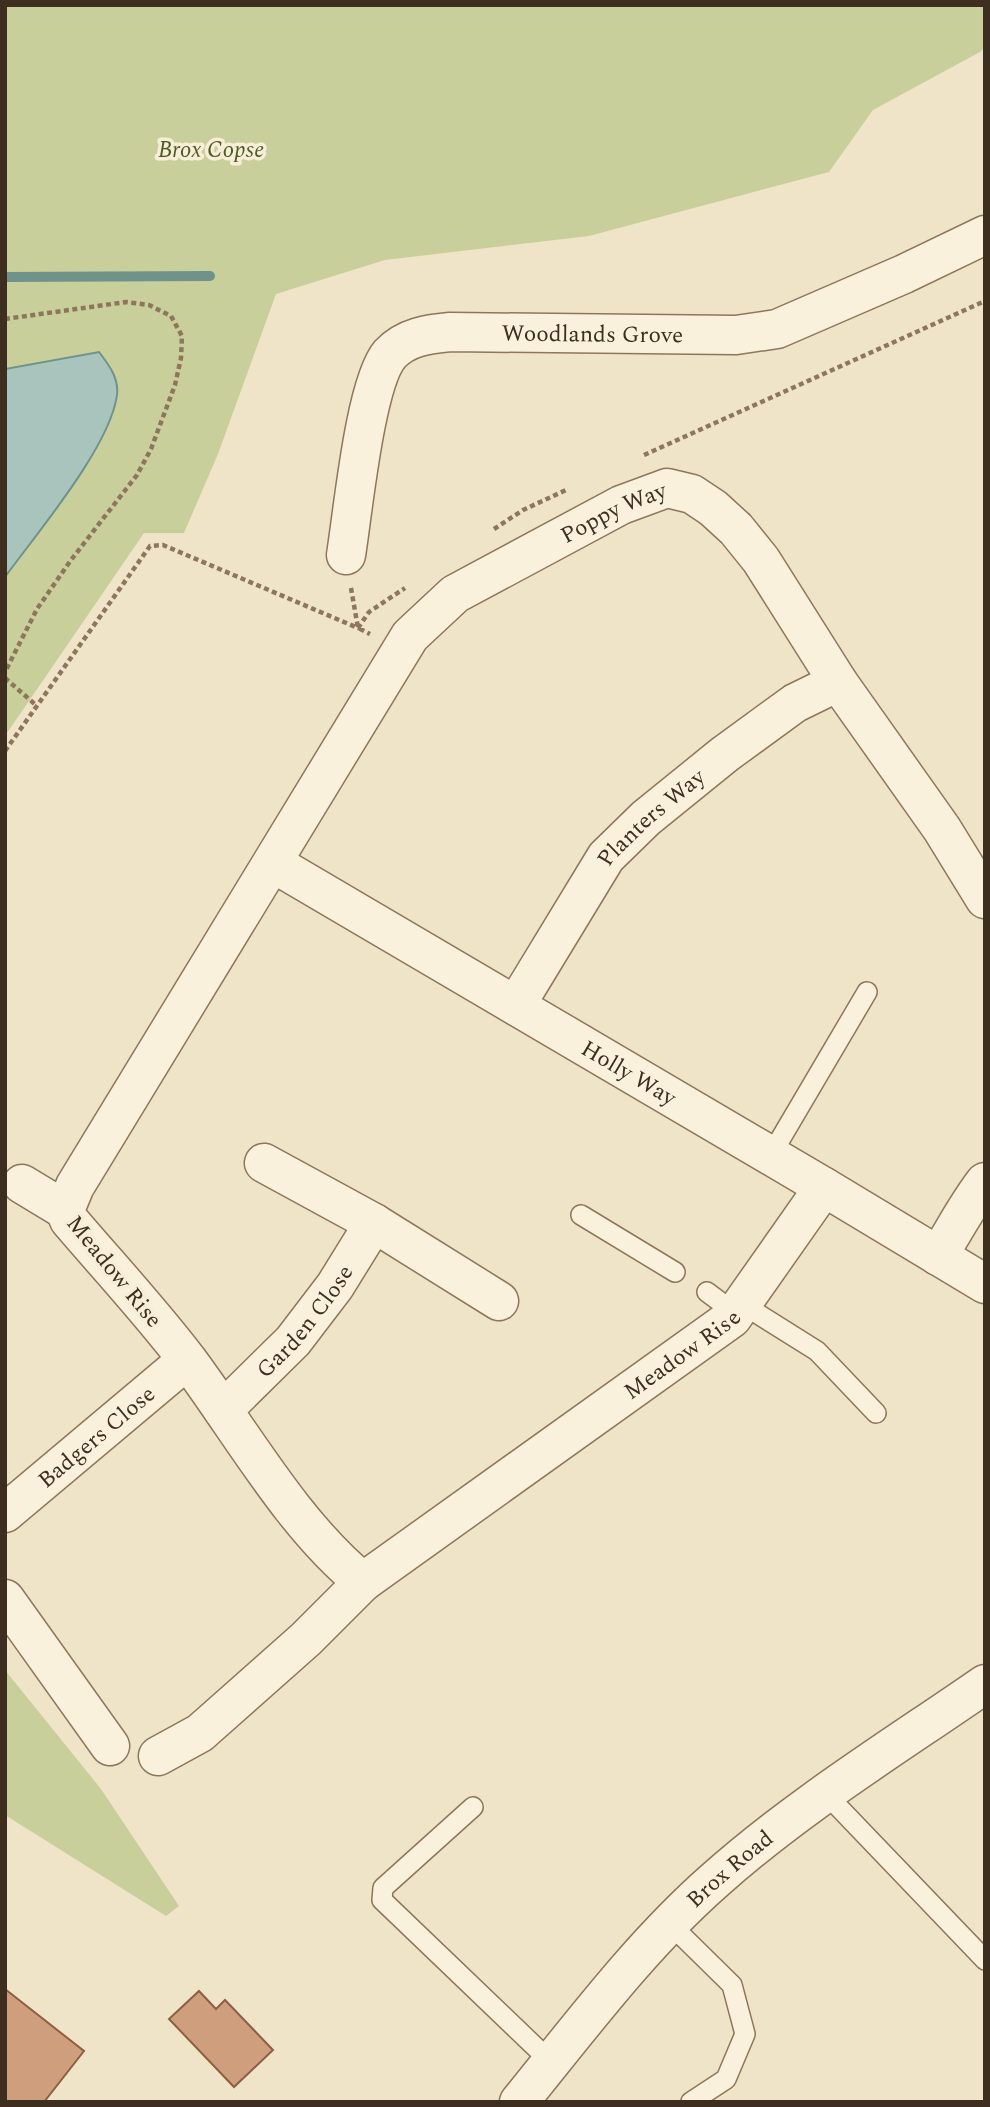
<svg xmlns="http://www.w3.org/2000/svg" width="990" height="2107" viewBox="0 0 990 2107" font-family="Spectral,serif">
<rect width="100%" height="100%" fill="#f0e4c8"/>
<path fill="#c9cf9b" d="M 5,5 L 985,5 L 985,47 L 980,52 L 873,110 L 829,172 L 589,236 L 385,260 L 276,294 L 218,454 L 184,533 L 144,533 L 5,736 Z
M 5,1670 L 101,1789 L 179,1906 L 166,1916 L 5,1815 Z"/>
<path fill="#a9c4bc" stroke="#6f938a" stroke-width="2" d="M 99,352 C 109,365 119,378 117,395 C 110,447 37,533 5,577 L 5,369 Z"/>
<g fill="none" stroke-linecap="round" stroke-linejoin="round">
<path stroke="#6f938a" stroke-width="10" d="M 5,277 L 210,276"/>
</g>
<path fill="#cf9f7d" stroke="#8d5f41" stroke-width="2" d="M 5,1989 L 84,2051 L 44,2102 L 5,2102 Z
M 199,1991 L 216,2009 L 225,2000 L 273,2050 L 234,2087 L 169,2019 Z"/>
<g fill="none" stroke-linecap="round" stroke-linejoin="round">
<g stroke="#8d765c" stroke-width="22">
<path id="service" d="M 771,1155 L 867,992
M 581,1215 L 675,1272
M 707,1292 L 735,1313
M 742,1304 L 817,1351 L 876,1413
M 826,1794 L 985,1960
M 473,1807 L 383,1888 L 382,1900 L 551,2062
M 670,1924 L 732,1985 L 745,2034 L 726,2079 L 691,2102"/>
</g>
<g stroke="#8d765c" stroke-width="41">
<g id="minor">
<path id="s1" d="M 346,555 C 353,512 365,383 390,354 C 406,337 428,334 450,332 L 736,335 L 777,329 L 904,274 L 985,235"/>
<path id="s2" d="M 273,863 L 824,1187 L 985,1284"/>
<path id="s3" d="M 516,1005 L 606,857 L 646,818 L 725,754 L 795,703 L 838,682"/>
<path d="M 264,1163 L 374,1223 L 499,1301"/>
<path d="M 22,1184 L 65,1210"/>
<path d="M 938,1256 C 954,1231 967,1205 985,1182"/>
<path id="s4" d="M 223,1410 L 293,1341 L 335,1286 L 374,1223"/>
<path id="s5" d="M 5,1513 L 187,1360"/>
<path id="s6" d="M 363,1582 C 293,1525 243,1435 189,1362 C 152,1313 109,1267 69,1220 L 65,1210 L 75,1186 L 410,636 L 455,594 L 621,505 L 667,488 L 692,494 L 713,508 L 736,529 L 761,560 L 838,682 L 942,829 L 985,899"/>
<path d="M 5,1599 L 110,1746"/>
<path id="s7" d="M 158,1756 L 200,1733 L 306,1639 L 363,1582 L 732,1318 L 824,1187"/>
</g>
</g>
<g stroke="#8d765c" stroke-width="41">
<g id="tertiary">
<path id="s8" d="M 519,2102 C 581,2026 641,1945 715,1880 C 798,1806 894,1747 985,1684"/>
</g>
</g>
<path stroke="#8d765c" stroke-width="4.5" stroke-dasharray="5 3.5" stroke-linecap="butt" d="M 5,319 L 126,302 L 149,305 L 171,316 L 182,336 L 181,358 L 175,385 L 151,449 L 137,475 L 71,560 L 37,609 L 5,672
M 644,455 L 985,301
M 494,529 L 523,510 L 566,490
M 351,588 L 358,628 L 370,634
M 5,678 L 37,706
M 5,751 L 150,546 L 163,545 L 358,628 L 369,612 L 405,588"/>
<use href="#service" stroke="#faf1dc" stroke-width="19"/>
<use href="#minor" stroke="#faf1dc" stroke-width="38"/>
<use href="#tertiary" stroke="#faf1dc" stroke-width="38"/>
</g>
<g text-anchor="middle" stroke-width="7" stroke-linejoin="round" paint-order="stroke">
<g font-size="23" font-style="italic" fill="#4d5a26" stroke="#f7eed8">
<text x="211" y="157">Brox Copse</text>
</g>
<g font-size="23" fill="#3d2e20" stroke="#f7eed8">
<text dy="8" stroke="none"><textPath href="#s1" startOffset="415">Woodlands Grove</textPath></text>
<text dy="8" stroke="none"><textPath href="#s6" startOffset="1388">Poppy Way</textPath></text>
<text dy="8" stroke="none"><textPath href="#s3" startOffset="233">Planters Way</textPath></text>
<text dy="8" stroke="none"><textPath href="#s2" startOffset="413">Holly Way</textPath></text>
<text transform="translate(115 1271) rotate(51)" y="8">Meadow Rise</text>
<text dy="8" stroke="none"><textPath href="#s4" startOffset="121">Garden Close</textPath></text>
<text dy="8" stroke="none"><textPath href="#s7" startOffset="662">Meadow Rise</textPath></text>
<text dy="8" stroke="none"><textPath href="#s5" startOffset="119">Badgers Close</textPath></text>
<text dy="8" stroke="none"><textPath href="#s8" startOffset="315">Brox Road</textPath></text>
</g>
</g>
<rect width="990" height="2107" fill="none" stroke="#3d2e20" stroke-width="14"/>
</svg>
